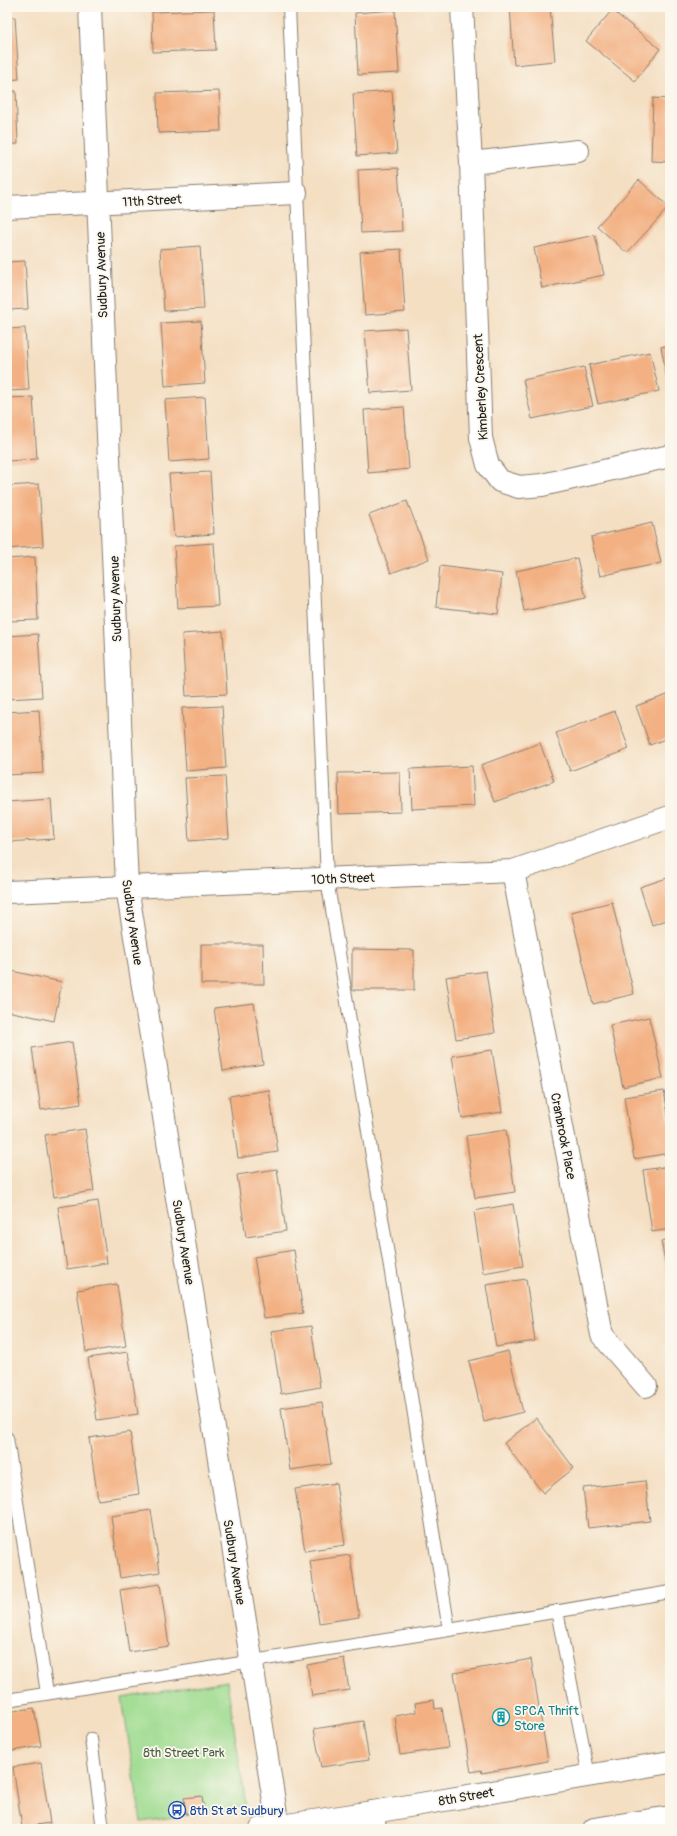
<svg xmlns="http://www.w3.org/2000/svg" width="677" height="1836" viewBox="0 0 677 1836" font-family="Pangolin,sans-serif">
<rect width="100%" height="100%" fill="#fbf7ec"/>
<filter id="ink" filterUnits="userSpaceOnUse"><feTurbulence type="fractalNoise" baseFrequency=".025" numOctaves="2"/><feDisplacementMap in="SourceGraphic" scale="8" xChannelSelector="R" yChannelSelector="G"/><feConvolveMatrix kernelMatrix="1 2 1 2 8 2 1 2 1" color-interpolation-filters="sRGB"/></filter>
<filter id="wash" filterUnits="userSpaceOnUse"><feTurbulence type="fractalNoise" baseFrequency=".012" numOctaves="4" result="noise"/><feDisplacementMap in="SourceGraphic" scale="16" xChannelSelector="R" yChannelSelector="G"/><feGaussianBlur stdDeviation="0.9" result="paint"/><feColorMatrix in="noise" values="0 0 0 0 0 0 0 0 0 0 0 0 0 0 0 0 0 1.4 0 .05"/><feComposite in="paint" operator="in"/></filter>
<g filter="url(#wash)">
<rect width="100%" height="100%" fill="#f4dfc3"/>
<path fill="#9edb90" stroke="#5d7c56" d="M 227,1681 L 246,1806 L 141,1822 L 122,1698 Z"/>
<g id="blocks">
<path fill="#f3b183" d="M 510,7 L 550,7 L 555,61 L 514,65 Z
M 214,10 L 216,50 L 153,52 L 152,12 Z
M 395,10 L 399,73 L 358,75 L 355,13 Z
M 612,10 L 660,49 L 635,81 L 586,41 Z
M 7,17 L 15,17 L 19,79 L 7,80 Z
M 7,91 L 16,91 L 18,144 L 7,144 Z
M 219,91 L 221,131 L 158,133 L 157,93 Z
M 392,91 L 397,153 L 357,156 L 353,94 Z
M 653,98 L 670,99 L 670,162 L 651,161 Z
M 398,168 L 402,231 L 361,233 L 358,170 Z
M 639,180 L 669,207 L 627,253 L 597,226 Z
M 595,235 L 604,275 L 542,288 L 534,248 Z
M 200,246 L 204,309 L 164,311 L 160,249 Z
M 401,249 L 405,312 L 365,315 L 360,252 Z
M 25,261 L 28,309 L 7,310 L 7,262 Z
M 201,321 L 205,383 L 165,386 L 161,323 Z
M 25,328 L 29,390 L 7,391 L 7,329 Z
M 406,328 L 411,390 L 370,393 L 365,331 Z
M 670,345 L 670,388 L 669,388 L 661,347 Z
M 650,352 L 659,391 L 598,404 L 589,365 Z
M 584,367 L 593,406 L 532,419 L 523,380 Z
M 33,397 L 37,459 L 7,461 L 7,398 Z
M 205,397 L 209,459 L 169,462 L 165,400 Z
M 404,407 L 409,469 L 368,473 L 364,410 Z
M 210,472 L 214,534 L 174,537 L 169,474 Z
M 39,484 L 43,546 L 7,549 L 7,486 Z
M 407,501 L 429,559 L 391,573 L 369,515 Z
M 652,523 L 661,563 L 600,576 L 591,537 Z
M 214,543 L 218,606 L 178,608 L 174,546 Z
M 35,557 L 38,620 L 7,621 L 7,559 Z
M 577,558 L 586,598 L 524,611 L 516,571 Z
M 440,566 L 502,574 L 498,614 L 436,607 Z
M 223,631 L 227,694 L 186,696 L 182,634 Z
M 38,634 L 42,697 L 7,699 L 7,636 Z
M 670,694 L 670,737 L 650,745 L 636,706 Z
M 222,706 L 226,768 L 186,771 L 182,708 Z
M 39,710 L 43,773 L 7,775 L 7,712 Z
M 615,711 L 629,749 L 570,771 L 556,733 Z
M 540,743 L 554,781 L 495,802 L 481,765 Z
M 472,766 L 474,806 L 412,809 L 410,769 Z
M 400,772 L 401,812 L 339,814 L 338,773 Z
M 225,776 L 229,838 L 189,841 L 185,778 Z
M 51,799 L 54,839 L 7,842 L 7,802 Z
M 670,877 L 670,919 L 652,925 L 640,887 Z
M 612,902 L 634,994 L 593,1004 L 571,912 Z
M 201,944 L 263,944 L 264,984 L 201,984 Z
M 352,949 L 414,950 L 414,990 L 352,990 Z
M 7,970 L 62,982 L 54,1021 L 7,1011 Z
M 486,971 L 495,1033 L 456,1039 L 446,977 Z
M 254,1003 L 263,1064 L 223,1071 L 214,1008 Z
M 649,1017 L 663,1078 L 623,1087 L 610,1025 Z
M 72,1042 L 81,1104 L 41,1110 L 32,1048 Z
M 492,1050 L 502,1112 L 462,1118 L 452,1056 Z
M 269,1090 L 278,1152 L 238,1158 L 229,1096 Z
M 664,1091 L 670,1127 L 670,1153 L 634,1159 L 624,1097 Z
M 85,1129 L 94,1191 L 54,1197 L 45,1135 Z
M 506,1130 L 515,1192 L 475,1198 L 466,1136 Z
M 670,1166 L 670,1229 L 652,1232 L 643,1170 Z
M 277,1169 L 286,1231 L 246,1237 L 237,1175 Z
M 98,1201 L 107,1263 L 67,1269 L 58,1207 Z
M 513,1204 L 523,1266 L 483,1273 L 474,1211 Z
M 670,1239 L 670,1281 L 669,1281 L 661,1241 Z
M 294,1250 L 303,1313 L 264,1318 L 254,1257 Z
M 526,1279 L 535,1341 L 496,1347 L 486,1285 Z
M 117,1284 L 126,1346 L 86,1352 L 77,1290 Z
M 311,1326 L 320,1387 L 281,1394 L 271,1331 Z
M 508,1351 L 523,1412 L 484,1422 L 469,1361 Z
M 128,1352 L 138,1414 L 97,1420 L 88,1358 Z
M 322,1402 L 331,1464 L 290,1470 L 281,1408 Z
M 536,1418 L 574,1468 L 543,1493 L 504,1443 Z
M 130,1432 L 139,1494 L 98,1500 L 89,1438 Z
M 645,1481 L 650,1521 L 588,1528 L 583,1488 Z
M 336,1483 L 345,1545 L 305,1551 L 295,1489 Z
M 151,1510 L 160,1572 L 120,1578 L 111,1516 Z
M 350,1555 L 359,1617 L 319,1623 L 310,1561 Z
M 160,1584 L 169,1646 L 129,1652 L 120,1590 Z
M 344,1658 L 349,1690 L 312,1696 L 307,1665 Z
M 531,1659 L 548,1761 L 482,1773 L 481,1770 L 471,1772 L 454,1673 Z
M 434,1700 L 435,1709 L 442,1708 L 448,1748 L 400,1755 L 395,1716 L 416,1712 L 415,1703 Z
M 34,1708 L 41,1746 L 7,1752 L 7,1712 Z
M 363,1721 L 369,1760 L 321,1767 L 314,1729 Z
M 41,1763 L 50,1823 L 22,1827 L 13,1767 Z
M 202,1796 L 204,1811 L 186,1814 L 184,1798 Z"/>
</g>
</g>
<g filter="url(#ink)">
<use href="#blocks" fill-opacity="0" stroke="#887e70" stroke-width="1"/>
<g fill="none" stroke-linecap="round" stroke-linejoin="round">
<g stroke="#887e70" stroke-width="14">
<path id="lane" d="M 289,7 L 327,879 L 449,1630
M 7,1438 L 47,1693
M 557,1611 L 589,1776
M 7,1700 L 449,1630 L 670,1592
M 91,1739 L 103,1829"/>
</g>
<g stroke="#887e70" stroke-width="24">
<path id="street" d="M 90,7 L 127,887 L 278,1826
M 462,7 L 471,163 L 481,438 L 488,465 L 500,481 L 519,487 L 542,485 L 670,456
M 471,163 L 578,151
M 7,207 L 296,193
M 513,871 L 602,1335 L 646,1386
M 7,892 L 513,871 L 670,817
M 373,1812 L 375,1829"/>
</g>
<g stroke="#887e70" stroke-width="24">
<path id="secondary" d="M 261,1829 L 373,1812 L 670,1762
M 594,1829 L 670,1817"/>
</g>
<use href="#lane" stroke="#fff" stroke-width="12"/>
<use href="#street" stroke="#fff" stroke-width="22"/>
<use href="#secondary" stroke="#fff" stroke-width="22"/>
</g>
</g>
<defs>
<g id="building-ring" transform="scale(0.9)"><circle r="9.5" fill="#fbf7ec" stroke="#0f9aa8" stroke-width="1.5"/><path d="M-4-6H4V6H1V3H-1V6H-4ZM-2.5-4.3h1.7v1.8h-1.7ZM.8-4.3h1.7v1.8H.8ZM-2.5-1h1.7V.8h-1.7ZM.8-1h1.7V.8H.8Z" fill="#0f9aa8"/></g>
<g id="bus-ring" transform="scale(0.9)"><circle r="9.5" fill="#fbf7ec" stroke="#1a4fb4" stroke-width="1.5"/><path d="M-5-6H5V4H4V6H2V4H-2V6H-4V4H-5ZM-3.5-4V0h7V-4ZM-3.5 1.2v1.5H-2V1.2ZM2 1.2v1.5H3.5V1.2Z" fill="#1a4fb4"/></g>
</defs>
<g fill-rule="evenodd">
<use href="#building-ring" x="501" y="1717"/>
<use href="#bus-ring" x="177" y="1810"/>
</g>
<g text-anchor="middle" stroke-width="3.5" stroke-linejoin="round" paint-order="stroke">
<g font-size="13" fill="#1c1c1c" stroke="#fbf7ec">
<text transform="translate(152 200) rotate(-3)" y="5">11th Street</text>
<text transform="translate(101 275) rotate(-92)" y="5">Sudbury Avenue</text>
<text transform="translate(480 387) rotate(-93)" y="5">Kimberley Crescent</text>
<text transform="translate(115 599) rotate(-92)" y="5">Sudbury Avenue</text>
<text transform="translate(343 878) rotate(-2)" y="5">10th Street</text>
<text transform="translate(133 922) rotate(82)" y="5">Sudbury Avenue</text>
<text transform="translate(564 1136) rotate(79)" y="5">Cranbrook Place</text>
<text transform="translate(184 1242) rotate(81)" y="5">Sudbury Avenue</text>
<text transform="translate(235 1562) rotate(81)" y="5">Sudbury Avenue</text>
<text transform="translate(466 1796) rotate(-10)" y="5">8th Street</text>
</g>
<g font-size="13" fill="#0d838f" stroke="#fbf7ec" text-anchor="start">
<text x="514" y="1715">SPCA Thrift<tspan x="514" dy="15">Store</tspan></text>
</g>
<g font-size="13" fill="#4a5f45" stroke="#fbf7ec">
<text x="184" y="1757">8th Street Park</text>
</g>
<g font-size="13" fill="#164399" stroke="#fbf7ec" text-anchor="start">
<text x="190" y="1815">8th St at Sudbury</text>
</g>
</g>
<rect width="677" height="1836" fill="none" stroke="#fbf7ec" stroke-width="24"/>
</svg>
